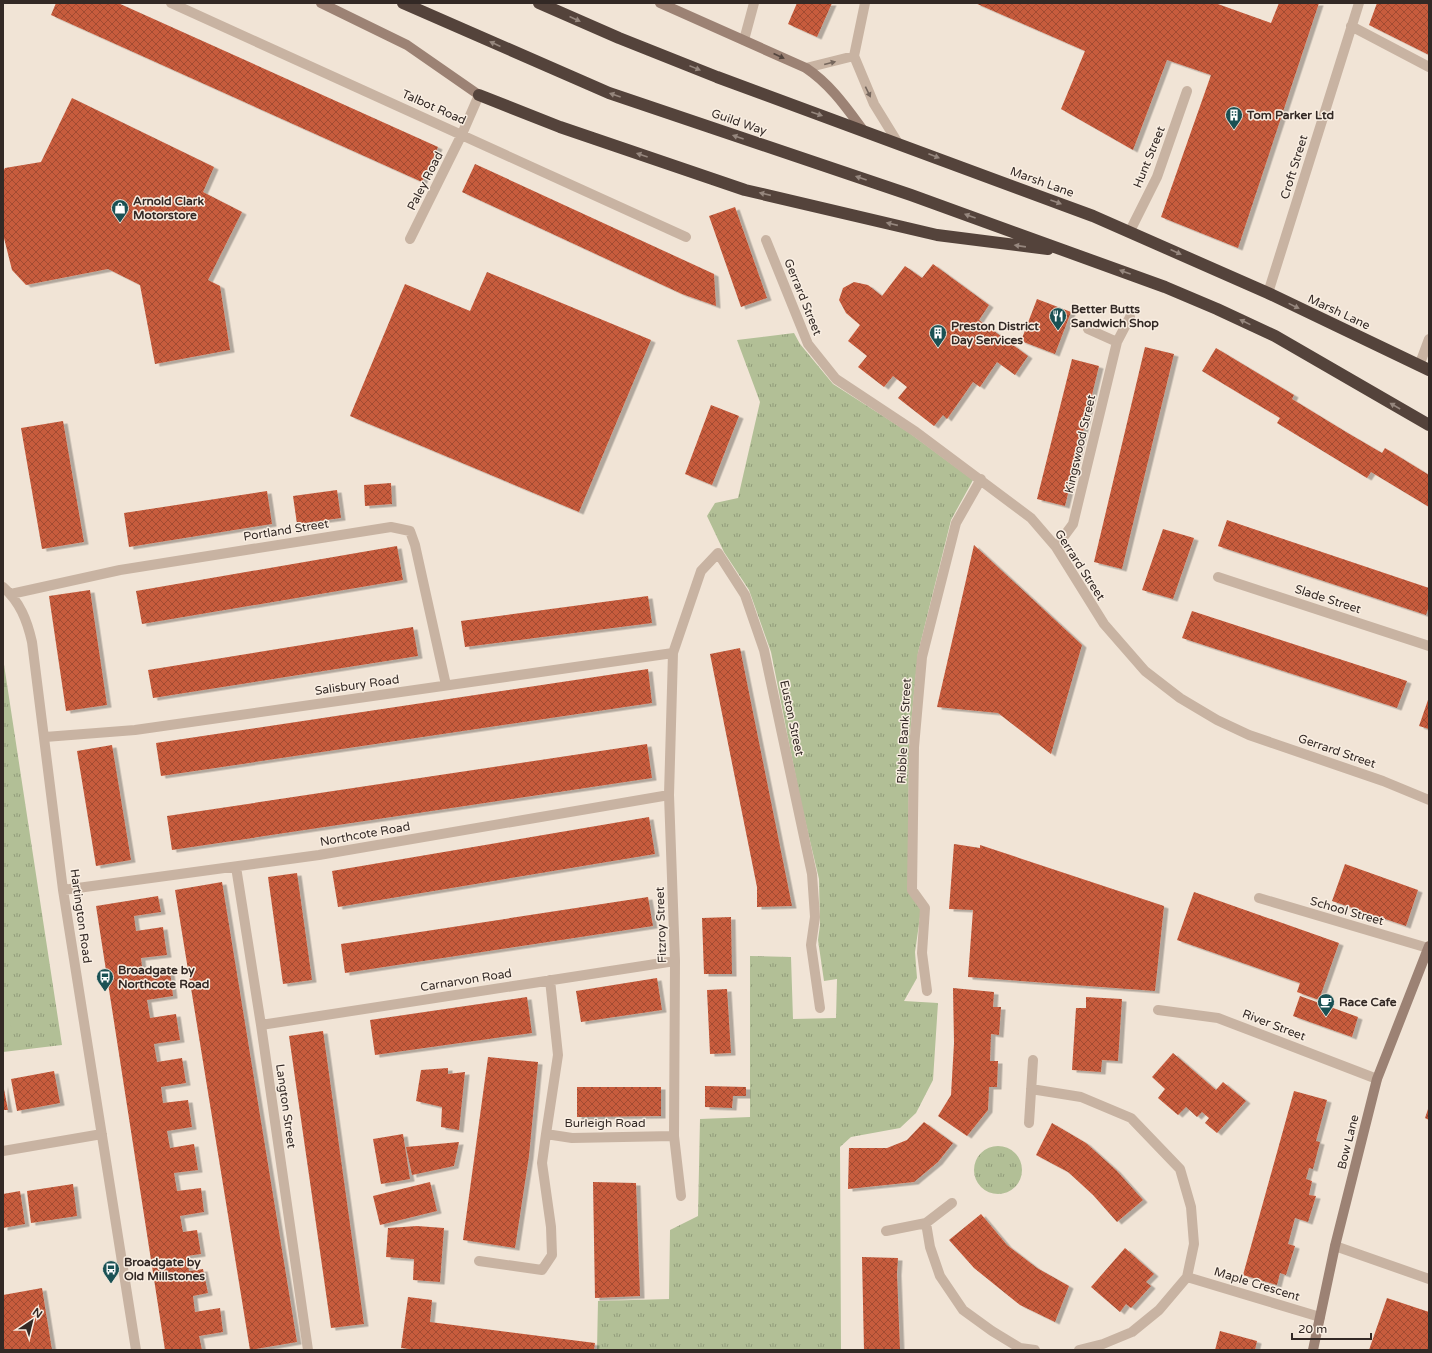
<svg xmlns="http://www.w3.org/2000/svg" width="1432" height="1353" viewBox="0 0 1432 1353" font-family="'Varela Round',sans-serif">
<defs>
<pattern id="park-tufts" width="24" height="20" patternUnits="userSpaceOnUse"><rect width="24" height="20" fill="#b2bf96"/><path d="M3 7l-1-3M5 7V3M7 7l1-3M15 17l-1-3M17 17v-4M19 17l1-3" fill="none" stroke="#919b7a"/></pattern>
<pattern id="building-cross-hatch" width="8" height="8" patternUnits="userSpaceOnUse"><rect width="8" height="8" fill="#c75c3d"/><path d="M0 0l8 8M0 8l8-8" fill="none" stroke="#a24c33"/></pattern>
<filter id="shadow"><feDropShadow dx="4.5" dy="2.5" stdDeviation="0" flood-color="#0004"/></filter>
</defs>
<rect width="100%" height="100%" fill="#f1e4d6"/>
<path fill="url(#park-tufts)" d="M 794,333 L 800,344 L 833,384 L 908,432 L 973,480 L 951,520 L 918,653 L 909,745 L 908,890 L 921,910 L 915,952 L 917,978 L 904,1001 L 938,1003 L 933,1080 L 916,1113 L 900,1128 L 851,1137 L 840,1147 L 841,1350 L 597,1350 L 598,1301 L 669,1299 L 670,1230 L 698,1216 L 700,1119 L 750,1117 L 750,956 L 791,957 L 793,1019 L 836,1018 L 837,979 L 824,981 L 818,940 L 820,925 L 819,879 L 801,803 L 771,652 L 749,590 L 724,552 L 707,516 L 715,503 L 738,498 L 760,402 L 737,340 Z
M 3,658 L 62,1045 L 3,1052 Z
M974 1170a24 24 0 1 1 48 0a24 24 0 1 1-48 0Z"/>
<path fill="#b2bf96" d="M 3,981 L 12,1032 L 3,1034 Z"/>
<path fill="url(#building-cross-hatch)" filter="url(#shadow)" d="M 56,3 L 118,3 L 438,147 L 422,182 L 51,15 Z
M 797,3 L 832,3 L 817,37 L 788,24 Z
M 975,3 L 1215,3 L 1271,23 L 1279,3 L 1319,3 L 1238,248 L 1161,217 L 1211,75 L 1167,60 L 1133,150 L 1061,109 L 1085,51 Z
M 1377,3 L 1429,3 L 1429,55 L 1369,25 Z
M 72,98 L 214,167 L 203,192 L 242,212 L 208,280 L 220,286 L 230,350 L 155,364 L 140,285 L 108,269 L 26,285 L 12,270 L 3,234 L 3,172 L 5,168 L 41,162 Z
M 475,164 L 714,274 L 716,306 L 682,294 L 462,192 Z
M 735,207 L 767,298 L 741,307 L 709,216 Z
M 933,264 L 989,305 L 979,320 L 1028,356 L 1015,375 L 997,362 L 980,387 L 973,382 L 947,419 L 943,415 L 934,426 L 898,398 L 907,387 L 893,376 L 884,387 L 858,367 L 867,356 L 848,341 L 860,325 L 846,313 L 839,300 L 843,288 L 854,282 L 868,285 L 882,296 L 905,266 L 922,278 Z
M 487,272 L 651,340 L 579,512 L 350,416 L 405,284 L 470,311 Z
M 1037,299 L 1071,312 L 1055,354 L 1021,341 Z
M 1145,347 L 1174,354 L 1122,569 L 1094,562 Z
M 1216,348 L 1294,395 L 1292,399 L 1346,432 L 1382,453 L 1385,448 L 1429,475 L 1429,507 L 1371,472 L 1367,478 L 1277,423 L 1280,418 L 1202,371 Z
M 1072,359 L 1099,366 L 1065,506 L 1037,499 Z
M 711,405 L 739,416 L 712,485 L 685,474 Z
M 63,421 L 84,542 L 42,549 L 21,428 Z
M 391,483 L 392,504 L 365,506 L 364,485 Z
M 337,490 L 341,518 L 297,524 L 293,496 Z
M 267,491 L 272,524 L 129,547 L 124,513 Z
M 1227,520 L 1429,588 L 1429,606 L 1426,615 L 1218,546 Z
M 1163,529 L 1194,538 L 1173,599 L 1142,590 Z
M 974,545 L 1082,645 L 1051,754 L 998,713 L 937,707 Z
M 397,546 L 403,580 L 142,624 L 136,591 Z
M 90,590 L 107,705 L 66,711 L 49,596 Z
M 648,596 L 652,623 L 465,647 L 461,621 Z
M 1192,611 L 1407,681 L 1397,708 L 1182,638 Z
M 413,627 L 418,656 L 153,698 L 148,670 Z
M 740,648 L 787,881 L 792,906 L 757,907 L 757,887 L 710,654 Z
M 648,669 L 652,703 L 161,776 L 156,743 Z
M 1429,697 L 1429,729 L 1419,726 Z
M 647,744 L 652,778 L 172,850 L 167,816 Z
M 112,745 L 131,860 L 96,866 L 77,751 Z
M 649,817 L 655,854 L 338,907 L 332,871 Z
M 954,844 L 980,848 L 980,845 L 1164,906 L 1155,991 L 968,977 L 973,910 L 949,909 Z
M 1345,864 L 1418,890 L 1406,926 L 1332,901 Z
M 297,873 L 312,980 L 283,984 L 268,877 Z
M 222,882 L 297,1342 L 250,1350 L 175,890 Z
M 1194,892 L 1339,943 L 1319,1000 L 1297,992 L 1300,983 L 1177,940 Z
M 158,896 L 161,912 L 134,916 L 136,931 L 163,927 L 165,942 L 167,955 L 141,958 L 143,975 L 170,971 L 173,996 L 147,1000 L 150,1018 L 176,1014 L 180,1040 L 154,1044 L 157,1062 L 182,1058 L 186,1083 L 161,1087 L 163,1103 L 188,1100 L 190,1114 L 192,1127 L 167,1131 L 170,1148 L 194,1144 L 198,1170 L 174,1173 L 177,1191 L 201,1188 L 204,1212 L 180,1216 L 183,1232 L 197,1230 L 201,1254 L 187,1256 L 189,1271 L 203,1269 L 208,1293 L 193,1296 L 195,1312 L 220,1308 L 223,1332 L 199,1336 L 202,1350 L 165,1350 L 96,906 Z
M 648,897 L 653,926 L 345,973 L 341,944 Z
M 731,917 L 732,974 L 704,974 L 702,918 Z
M 657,978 L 662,1010 L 581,1022 L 576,991 Z
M 953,988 L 994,992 L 993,1007 L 1001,1007 L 999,1035 L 991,1034 L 990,1061 L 998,1061 L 997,1087 L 989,1087 L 988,1110 L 967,1136 L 938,1116 L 951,1095 L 954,1043 Z
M 727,989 L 731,1053 L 710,1054 L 707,990 Z
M 1300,996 L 1358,1017 L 1352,1037 L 1293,1016 Z
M 527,997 L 532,1033 L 375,1055 L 370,1020 Z
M 1086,997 L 1122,999 L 1118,1061 L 1102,1060 L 1101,1072 L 1072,1070 L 1076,1008 L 1086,1008 Z
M 323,1031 L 364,1324 L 331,1328 L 289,1036 Z
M 1173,1053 L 1216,1090 L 1223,1082 L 1246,1101 L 1217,1133 L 1205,1123 L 1209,1118 L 1202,1112 L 1197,1117 L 1186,1107 L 1178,1115 L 1158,1098 L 1165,1089 L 1152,1077 Z
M 488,1057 L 538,1062 L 529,1156 L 515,1248 L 463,1240 Z
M 448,1068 L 448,1074 L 465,1072 L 459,1130 L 441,1127 L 442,1107 L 416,1101 L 421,1070 Z
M 54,1071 L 60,1103 L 17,1111 L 11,1079 Z
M 3,1084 L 8,1110 L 3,1110 Z
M 705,1086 L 746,1087 L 746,1096 L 733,1096 L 732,1108 L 705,1107 Z
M 577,1087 L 661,1087 L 661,1116 L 577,1117 Z
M 1294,1091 L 1327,1100 L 1316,1141 L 1320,1142 L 1313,1169 L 1309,1168 L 1306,1179 L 1312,1181 L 1309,1195 L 1316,1196 L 1308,1222 L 1295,1218 L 1288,1244 L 1295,1246 L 1286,1275 L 1280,1273 L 1277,1285 L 1243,1275 Z
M 1429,1106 L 1429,1120 L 1425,1118 Z
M 924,1122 L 953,1143 L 938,1162 L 914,1182 L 848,1189 L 849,1148 L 887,1148 L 907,1140 Z
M 1052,1123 L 1086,1143 L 1116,1170 L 1143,1200 L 1117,1222 L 1093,1195 L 1068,1172 L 1036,1155 Z
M 403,1134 L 410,1179 L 381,1184 L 373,1139 Z
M 459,1142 L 454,1166 L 412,1175 L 406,1147 Z
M 430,1182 L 437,1211 L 380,1225 L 373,1196 Z
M 593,1182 L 636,1183 L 640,1296 L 595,1298 Z
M 73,1184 L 77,1216 L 31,1223 L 27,1191 Z
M 20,1191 L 25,1224 L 3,1228 L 3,1194 Z
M 981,1214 L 1007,1245 L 1037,1268 L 1069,1286 L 1055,1322 L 1020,1305 L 974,1268 L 949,1240 Z
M 417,1226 L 444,1228 L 440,1282 L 413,1280 L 414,1259 L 386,1257 L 388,1228 Z
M 1125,1248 L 1154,1274 L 1146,1282 L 1151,1286 L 1131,1308 L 1126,1304 L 1120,1312 L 1091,1287 Z
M 862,1257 L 898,1258 L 897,1273 L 900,1350 L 864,1350 Z
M 42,1288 L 52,1350 L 3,1350 L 3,1295 Z
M 408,1297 L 432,1300 L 430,1322 L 595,1343 L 594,1350 L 417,1350 L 401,1348 Z
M 1387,1298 L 1429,1312 L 1429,1350 L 1369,1350 Z
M 1220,1331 L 1257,1341 L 1255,1350 L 1215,1350 Z"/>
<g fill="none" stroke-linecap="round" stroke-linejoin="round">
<path stroke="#c8b3a2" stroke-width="10" d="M 171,3 L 686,237
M 865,3 L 854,56 L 874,104 L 898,143
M 1351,26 L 1429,67
M 744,40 L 754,3
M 806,68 L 854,56
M 1130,231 L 1157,177 L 1187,91
M 410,239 L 462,134 L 479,95
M 766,240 L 808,344 L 836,379 L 916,432 L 1031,518 L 1056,547 L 1104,624 L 1145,671 L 1180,698 L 1217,720 L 1249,735 L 1383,781 L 1429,800
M 1268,293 L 1359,3
M 1088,329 L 1117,342
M 1419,366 L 1429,339
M 1056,547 L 1073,524 L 1117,342 L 1130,317
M 1218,577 L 1429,646
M 3,587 C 20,602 27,620 32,642 L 63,890 L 136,1350
M 11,594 L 120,570 L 391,527 L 410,531 L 415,545 L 446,685
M 45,737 L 135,730 L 673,653
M 236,867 L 261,1025 L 308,1350
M 63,890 L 319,855 L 669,795
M 1259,898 L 1428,948
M 550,980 L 558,1055 L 546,1134 L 572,1138 L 674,1136
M 927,991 L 922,953 L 925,908 L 912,890 L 914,747 L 922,657 L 956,523 L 981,479
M 1158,1010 L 1218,1018 L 1377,1079
M 261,1025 L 675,961
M 1031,1089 L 1081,1097 L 1131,1118 L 1180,1169 L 1191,1207 L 1194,1244 L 1187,1277 L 1159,1310 L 1132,1332 L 1103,1344 L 1079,1350
M 1029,1123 L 1033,1060
M 3,1151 L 102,1134
M 681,1196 L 674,1136 L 675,961 L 669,795 L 673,653 L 701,571 L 718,553 L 745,595 L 764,650 L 812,874 L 815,917 L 811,945 L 820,1008
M 926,1223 L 930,1247 L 940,1276 L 963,1310 L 992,1331 L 1020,1348 L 1035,1350
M 886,1231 L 926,1223 L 952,1203
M 1335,1246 L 1429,1279
M 479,1261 L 542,1270 L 552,1255 L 551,1227 L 542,1163 L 546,1134
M 1187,1277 L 1320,1317"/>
<path stroke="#9c8274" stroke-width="10" d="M 321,3 L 407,45 L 479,95
M 660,3 L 806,68 C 830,84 846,107 863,130
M 1313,1350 L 1335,1246 L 1377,1079 L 1429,946"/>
<path stroke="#54433b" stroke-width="12" d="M 403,3 L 609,93 L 911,195 L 1165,287 L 1217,309 L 1275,336 L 1429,425
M 539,3 L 619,38 L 717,77 L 1093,216 L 1268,293 L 1429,370
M 479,95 L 560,127 L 745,190 L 937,235 L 1048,249"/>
</g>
<defs><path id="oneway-solid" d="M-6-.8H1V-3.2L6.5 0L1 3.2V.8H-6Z"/></defs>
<g fill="#96877e">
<use href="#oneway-solid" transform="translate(575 19) rotate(24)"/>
<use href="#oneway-solid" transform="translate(495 44) rotate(-156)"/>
<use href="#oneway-solid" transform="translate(695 68) rotate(22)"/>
<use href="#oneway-solid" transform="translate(615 95) rotate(-161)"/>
<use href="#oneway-solid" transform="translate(817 114) rotate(19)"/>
<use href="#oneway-solid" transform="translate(738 137) rotate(-161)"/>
<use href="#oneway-solid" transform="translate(642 155) rotate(-161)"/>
<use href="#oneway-solid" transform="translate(934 156) rotate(21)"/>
<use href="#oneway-solid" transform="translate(861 178) rotate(-161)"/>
<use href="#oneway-solid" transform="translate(765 194) rotate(-167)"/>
<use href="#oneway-solid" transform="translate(1056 202) rotate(20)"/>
<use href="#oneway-solid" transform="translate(970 216) rotate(-160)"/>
<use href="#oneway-solid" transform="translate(892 224) rotate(-167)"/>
<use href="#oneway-solid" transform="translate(1020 246) rotate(-172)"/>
<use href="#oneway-solid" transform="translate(1176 252) rotate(24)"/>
<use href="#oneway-solid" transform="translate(1125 272) rotate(-160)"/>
<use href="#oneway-solid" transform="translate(1294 306) rotate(26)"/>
<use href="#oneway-solid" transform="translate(1245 322) rotate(-154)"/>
<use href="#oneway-solid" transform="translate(1395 406) rotate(-150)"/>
</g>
<use fill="#52443d" href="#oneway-solid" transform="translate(779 56) rotate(25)"/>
<g fill="#76675d">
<use href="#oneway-solid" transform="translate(830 63) rotate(-14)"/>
<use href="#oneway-solid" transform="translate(868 92) rotate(64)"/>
</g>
<defs>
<g id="building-pin" transform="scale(0.9)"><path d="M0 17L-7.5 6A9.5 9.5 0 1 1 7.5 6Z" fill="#1a5154" stroke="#f9eee2"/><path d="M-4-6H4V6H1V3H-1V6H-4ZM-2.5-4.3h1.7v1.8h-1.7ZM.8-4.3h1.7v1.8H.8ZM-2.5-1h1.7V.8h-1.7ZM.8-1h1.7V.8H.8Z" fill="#fff"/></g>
<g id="shop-pin" transform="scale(0.9)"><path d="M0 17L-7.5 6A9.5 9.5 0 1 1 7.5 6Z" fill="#1a5154" stroke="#f9eee2"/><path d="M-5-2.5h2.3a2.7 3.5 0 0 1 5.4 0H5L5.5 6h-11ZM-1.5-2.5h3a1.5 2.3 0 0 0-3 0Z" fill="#fff"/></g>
<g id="restaurant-pin" transform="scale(0.9)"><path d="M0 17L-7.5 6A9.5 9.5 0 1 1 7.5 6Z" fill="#1a5154" stroke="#f9eee2"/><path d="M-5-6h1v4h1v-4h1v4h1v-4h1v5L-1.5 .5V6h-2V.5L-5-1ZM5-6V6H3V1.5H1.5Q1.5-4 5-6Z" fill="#fff"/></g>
<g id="bus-pin" transform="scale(0.9)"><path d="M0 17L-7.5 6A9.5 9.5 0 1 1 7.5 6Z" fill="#1a5154" stroke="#f9eee2"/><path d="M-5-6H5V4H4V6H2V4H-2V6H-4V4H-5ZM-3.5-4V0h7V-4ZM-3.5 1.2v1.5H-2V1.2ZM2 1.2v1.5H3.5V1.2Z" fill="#fff"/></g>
<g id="cafe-pin" transform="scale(0.9)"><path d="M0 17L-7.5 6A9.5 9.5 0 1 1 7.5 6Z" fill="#1a5154" stroke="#f9eee2"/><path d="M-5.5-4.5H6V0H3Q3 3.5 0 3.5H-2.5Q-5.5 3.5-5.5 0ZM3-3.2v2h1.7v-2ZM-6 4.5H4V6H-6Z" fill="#fff"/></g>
</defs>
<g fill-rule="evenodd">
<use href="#building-pin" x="1234" y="115"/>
<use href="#shop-pin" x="120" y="208"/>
<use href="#restaurant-pin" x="1058" y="316"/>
<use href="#building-pin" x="938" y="333"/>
<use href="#bus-pin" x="105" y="977"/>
<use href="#cafe-pin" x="1326" y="1002"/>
<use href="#bus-pin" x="111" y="1269"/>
</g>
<g text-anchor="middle" stroke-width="3" stroke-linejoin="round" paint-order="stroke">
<g font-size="12" fill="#332925" stroke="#f9eee2">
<text transform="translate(434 107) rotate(24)" y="4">Talbot Road</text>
<text transform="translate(739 122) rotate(19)" y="4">Guild Way</text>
<text transform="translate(1149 157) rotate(-68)" y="4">Hunt Street</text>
<text transform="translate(1294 167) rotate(-73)" y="4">Croft Street</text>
<text transform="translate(425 181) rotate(-63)" y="4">Paley Road</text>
<text transform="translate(1042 182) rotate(20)" y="4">Marsh Lane</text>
<text transform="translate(803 297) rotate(68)" y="4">Gerrard Street</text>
<text transform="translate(1339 312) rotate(25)" y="4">Marsh Lane</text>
<text transform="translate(1080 444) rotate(-77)" y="4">Kingswood Street</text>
<text transform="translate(286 530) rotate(-9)" y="4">Portland Street</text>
<text transform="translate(1080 565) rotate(57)" y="4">Gerrard Street</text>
<text transform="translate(1328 599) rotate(18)" y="4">Slade Street</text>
<text transform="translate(357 685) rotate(-8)" y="4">Salisbury Road</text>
<text transform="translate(792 718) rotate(78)" y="4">Euston Street</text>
<text transform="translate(904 731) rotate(-87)" y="4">Ribble Bank Street</text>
<text transform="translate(1337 751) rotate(19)" y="4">Gerrard Street</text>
<text transform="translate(365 834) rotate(-10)" y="4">Northcote Road</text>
<text transform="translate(1347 911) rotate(16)" y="4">School Street</text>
<text transform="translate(81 916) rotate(82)" y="4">Hartington Road</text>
<text transform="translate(661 925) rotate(-92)" y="4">Fitzroy Street</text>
<text transform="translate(466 980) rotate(-9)" y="4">Carnarvon Road</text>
<text transform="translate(1274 1025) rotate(21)" y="4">River Street</text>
<text transform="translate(286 1106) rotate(82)" y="4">Langton Street</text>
<text x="605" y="1127">Burleigh Road</text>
<text transform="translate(1348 1142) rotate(-76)" y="4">Bow Lane</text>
<text transform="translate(1257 1284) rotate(17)" y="4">Maple Crescent</text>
</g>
<g font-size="12" font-weight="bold" fill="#332925" stroke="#f9eee2" text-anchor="start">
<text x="1247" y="119">Tom Parker Ltd</text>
<text x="133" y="205">Arnold Clark<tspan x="133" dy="14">Motorstore</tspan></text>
<text x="1071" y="313">Better Butts<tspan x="1071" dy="14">Sandwich Shop</tspan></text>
<text x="951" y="330">Preston District<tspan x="951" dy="14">Day Services</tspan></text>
<text x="118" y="974">Broadgate by<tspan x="118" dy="14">Northcote Road</tspan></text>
<text x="1339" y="1006">Race Cafe</text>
<text x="124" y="1266">Broadgate by<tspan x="124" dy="14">Old Millstones</tspan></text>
</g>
</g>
<rect width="1432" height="1353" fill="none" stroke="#332925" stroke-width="8"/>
<g transform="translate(32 1321) rotate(35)" stroke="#f9eee2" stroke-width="3" paint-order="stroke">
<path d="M0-3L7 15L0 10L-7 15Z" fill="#332925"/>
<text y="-6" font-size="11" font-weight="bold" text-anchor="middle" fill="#332925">N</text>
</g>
<path d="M1292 1333v6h79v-6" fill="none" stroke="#332925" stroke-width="2"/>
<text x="1298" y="1333" font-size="12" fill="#332925" stroke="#f9eee2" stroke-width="3" paint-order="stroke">20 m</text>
</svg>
